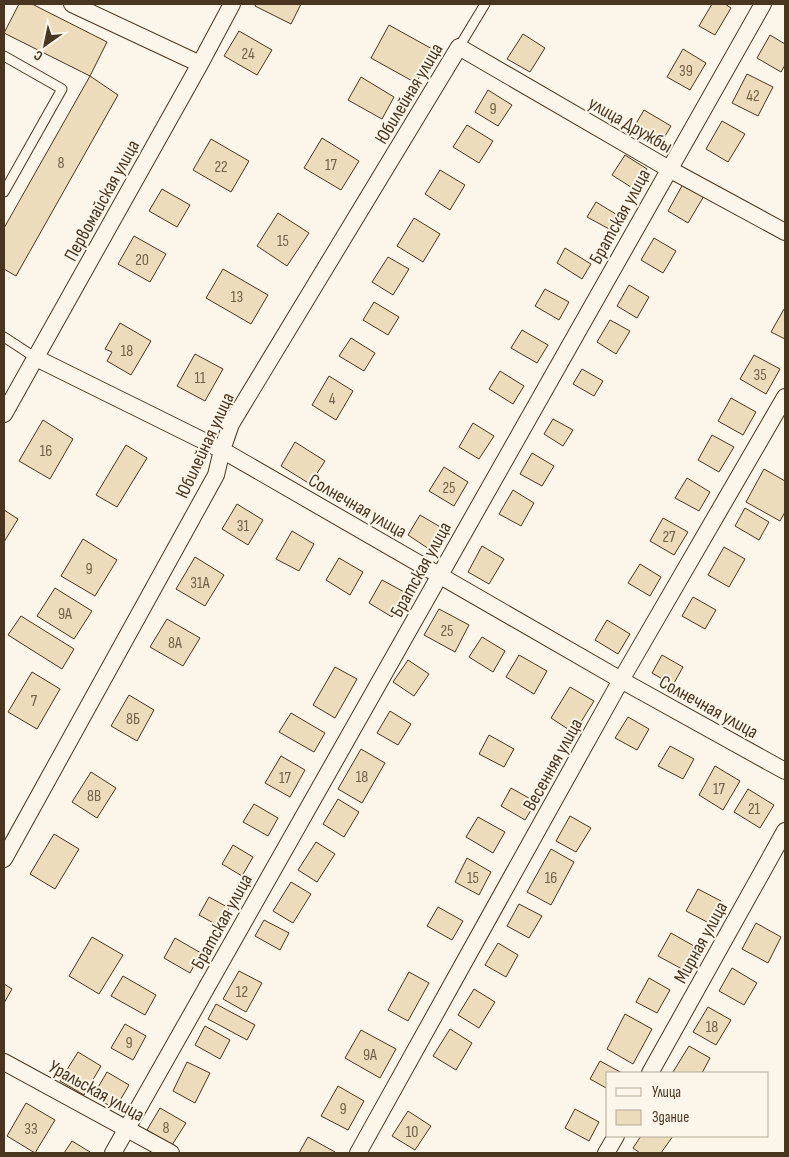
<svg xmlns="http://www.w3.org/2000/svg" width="789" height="1157" viewBox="0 0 789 1157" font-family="'Sofia Sans Condensed',sans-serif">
<rect width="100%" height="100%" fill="#fbf6e9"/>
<path fill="#ecdcbc" stroke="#4a3520" d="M 19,4 L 32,4 L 107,42 L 90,76 L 4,33 Z
M 256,4 L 301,4 L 291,24 L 255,6 Z
M 712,4 L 725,4 L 731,8 L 715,35 L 699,26 Z
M 389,25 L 434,50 L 416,83 L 371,58 Z
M 239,31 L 272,50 L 257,75 L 224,56 Z
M 523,34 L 545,48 L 530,72 L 507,59 Z
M 770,35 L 785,44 L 785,65 L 781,72 L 757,58 Z
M 683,49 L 706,63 L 690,90 L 667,77 Z
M 747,74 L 773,87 L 758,116 L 732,103 Z
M 90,76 L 118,95 L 16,276 L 4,269 L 4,228 Z
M 361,77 L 394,97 L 382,119 L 348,100 Z
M 488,90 L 512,105 L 498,126 L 475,112 Z
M 644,110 L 671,126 L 658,148 L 631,132 Z
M 722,121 L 745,134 L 728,162 L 706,149 Z
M 467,125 L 493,141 L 479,163 L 453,147 Z
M 322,138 L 359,161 L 341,190 L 304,168 Z
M 211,139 L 249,161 L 231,192 L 193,170 Z
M 625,155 L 647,169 L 634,189 L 612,175 Z
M 440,170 L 465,185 L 450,210 L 425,194 Z
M 683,184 L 704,196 L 688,223 L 668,211 Z
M 162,189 L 190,205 L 177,227 L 149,211 Z
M 596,202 L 619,216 L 611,230 L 587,217 Z
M 278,213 L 309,233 L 287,266 L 257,246 Z
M 414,218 L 440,234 L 423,262 L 397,246 Z
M 134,236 L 166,254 L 150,282 L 118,264 Z
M 654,238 L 676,251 L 663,273 L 641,260 Z
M 565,248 L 591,264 L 582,279 L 557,263 Z
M 388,257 L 409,269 L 393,295 L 372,282 Z
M 223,269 L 268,295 L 251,324 L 206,298 Z
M 629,285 L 649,297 L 637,318 L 617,306 Z
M 545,289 L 569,302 L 559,320 L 535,306 Z
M 374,302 L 399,317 L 388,335 L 363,320 Z
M 784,309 L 785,310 L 785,339 L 771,332 Z
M 610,320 L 630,331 L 616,354 L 597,342 Z
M 120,323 L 151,341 L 131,375 L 107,361 L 112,352 L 105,349 Z
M 522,330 L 548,345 L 537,363 L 511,348 Z
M 351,338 L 375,353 L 364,371 L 339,356 Z
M 195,354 L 223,369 L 205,401 L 177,386 Z
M 754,355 L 780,369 L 766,394 L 740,379 Z
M 582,369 L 603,381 L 594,396 L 573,384 Z
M 500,371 L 524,386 L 513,404 L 489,389 Z
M 329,376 L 353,391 L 336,420 L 312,405 Z
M 731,398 L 756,412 L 743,435 L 718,421 Z
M 553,419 L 573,430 L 563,446 L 544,434 Z
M 43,420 L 73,439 L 50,479 L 19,461 Z
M 473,423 L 494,436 L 479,459 L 459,447 Z
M 712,435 L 734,447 L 719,472 L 698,460 Z
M 295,442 L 325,461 L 310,484 L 281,466 Z
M 126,445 L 147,458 L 117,507 L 96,495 Z
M 532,453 L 554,466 L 542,486 L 520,474 Z
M 444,467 L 468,482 L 454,506 L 429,491 Z
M 764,469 L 785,481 L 785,512 L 780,521 L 746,502 Z
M 687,478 L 710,492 L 699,511 L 675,498 Z
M 513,490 L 534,503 L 521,526 L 499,514 Z
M 237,504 L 263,520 L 248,545 L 222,529 Z
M 745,508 L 769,522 L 759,540 L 735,526 Z
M 4,510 L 18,519 L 4,542 Z
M 420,515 L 442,528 L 429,549 L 408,535 Z
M 663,518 L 688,532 L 674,555 L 650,541 Z
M 292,531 L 314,544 L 299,571 L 276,559 Z
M 83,539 L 117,560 L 95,596 L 61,576 Z
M 482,546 L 504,559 L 489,584 L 468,572 Z
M 724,547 L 745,559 L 729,587 L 708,575 Z
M 195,557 L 224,575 L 205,606 L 176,589 Z
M 339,558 L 363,572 L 350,595 L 326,580 Z
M 640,564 L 661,577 L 650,596 L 628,583 Z
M 382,580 L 406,593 L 392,617 L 369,603 Z
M 55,588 L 92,611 L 74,639 L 37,616 Z
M 693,597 L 716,610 L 705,629 L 682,616 Z
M 439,609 L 469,625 L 455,652 L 424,635 Z
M 21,616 L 74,649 L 62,669 L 8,635 Z
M 167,619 L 200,638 L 183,666 L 150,647 Z
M 607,620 L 630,634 L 618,654 L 595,640 Z
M 482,637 L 505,651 L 493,672 L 469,657 Z
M 519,655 L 547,671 L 534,694 L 506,677 Z
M 662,655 L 683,667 L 673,685 L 652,673 Z
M 408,660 L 429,674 L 414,696 L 393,682 Z
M 335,667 L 357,679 L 335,718 L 313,705 Z
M 32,672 L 60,689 L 37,729 L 8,712 Z
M 570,687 L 594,701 L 574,733 L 551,718 Z
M 129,695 L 154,710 L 137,741 L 111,726 Z
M 390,711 L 411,724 L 398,745 L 377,733 Z
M 291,713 L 325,733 L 314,752 L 279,732 Z
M 628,717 L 649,729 L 637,750 L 615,738 Z
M 489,735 L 514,749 L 504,767 L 479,754 Z
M 670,746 L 694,759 L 683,779 L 658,766 Z
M 361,749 L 385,763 L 362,803 L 338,789 Z
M 281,756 L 305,770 L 290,797 L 265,783 Z
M 715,766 L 740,781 L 723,810 L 699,795 Z
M 91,772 L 116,788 L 97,818 L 72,802 Z
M 511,788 L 536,802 L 525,820 L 501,806 Z
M 748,789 L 774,805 L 760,828 L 734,812 Z
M 338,799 L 359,812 L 344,837 L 323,824 Z
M 254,804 L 278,818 L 268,836 L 243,822 Z
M 570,816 L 591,828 L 576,852 L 556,841 Z
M 478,817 L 505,832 L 493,853 L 466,837 Z
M 54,834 L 79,849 L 55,889 L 30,874 Z
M 316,842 L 335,854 L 317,882 L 298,870 Z
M 233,845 L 253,857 L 242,876 L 222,864 Z
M 551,849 L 574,862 L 551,905 L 527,892 Z
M 467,858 L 491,872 L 479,895 L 455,882 Z
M 291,882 L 311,894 L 293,923 L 273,911 Z
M 698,889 L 721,901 L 709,923 L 686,911 Z
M 209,897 L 229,908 L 219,926 L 199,915 Z
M 519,904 L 542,916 L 529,938 L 507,926 Z
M 438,907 L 463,921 L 452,940 L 427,926 Z
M 264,920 L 289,933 L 280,950 L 255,936 Z
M 756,923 L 781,937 L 768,963 L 742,949 Z
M 671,933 L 694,946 L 682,969 L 658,956 Z
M 92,937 L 123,955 L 99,994 L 69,976 Z
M 175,938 L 201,953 L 190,973 L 164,958 Z
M 498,943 L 518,955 L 506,977 L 485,965 Z
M 732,968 L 757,983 L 744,1005 L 719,991 Z
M 239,971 L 262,983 L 246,1012 L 223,999 Z
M 409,972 L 429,983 L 408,1021 L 388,1010 Z
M 123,976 L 156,995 L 145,1015 L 111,996 Z
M 649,978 L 670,990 L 657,1013 L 636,1002 Z
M 4,984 L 12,989 L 4,1003 Z
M 474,989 L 495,1002 L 479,1028 L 458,1015 Z
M 216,1004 L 255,1025 L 247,1040 L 208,1019 Z
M 708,1007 L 731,1020 L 716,1045 L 693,1032 Z
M 625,1014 L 652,1029 L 633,1064 L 607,1049 Z
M 125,1024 L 146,1036 L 133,1060 L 111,1048 Z
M 205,1026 L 230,1040 L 220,1059 L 195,1045 Z
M 450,1029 L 472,1043 L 456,1070 L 433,1056 Z
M 361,1030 L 396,1049 L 380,1078 L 345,1058 Z
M 689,1046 L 710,1058 L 702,1073 L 676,1073 L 673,1072 Z
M 78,1052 L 101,1066 L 84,1095 L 60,1081 Z
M 600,1061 L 622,1073 L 608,1073 L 608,1089 L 590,1079 Z
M 187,1062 L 210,1073 L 195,1103 L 173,1091 Z
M 107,1072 L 129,1085 L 115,1109 L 93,1096 Z
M 338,1086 L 364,1101 L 348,1130 L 321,1116 Z
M 26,1103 L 55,1120 L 35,1153 L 7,1136 Z
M 160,1108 L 186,1123 L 172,1145 L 147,1130 Z
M 575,1109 L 599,1122 L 589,1141 L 565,1128 Z
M 408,1111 L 431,1126 L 415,1150 L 392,1136 Z
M 641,1136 L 673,1136 L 661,1153 L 640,1153 L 633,1148 Z
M 308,1137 L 335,1152 L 334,1153 L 299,1153 Z
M 72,1141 L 90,1152 L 89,1153 L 64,1153 Z"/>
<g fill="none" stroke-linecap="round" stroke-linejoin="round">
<g stroke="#4a3520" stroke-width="11">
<path id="lane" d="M 459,47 L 485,4
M 4,56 L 62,89 L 4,192
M 4,337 L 36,358"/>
</g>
<g stroke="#4a3520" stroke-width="18">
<path id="street" d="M 72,4 L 200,64
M 36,358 L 222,450 L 621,680 L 785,771
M 4,414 L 200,64 L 232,4
M 4,859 L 216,475 L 222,450 L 231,424 L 459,47 L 669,169 L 785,232
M 4,1062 L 171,1153
M 650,1073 L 785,831
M 113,1153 L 763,4
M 358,1153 L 621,680 L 785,397
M 606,1153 L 616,1136"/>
</g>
<use href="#lane" stroke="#fbf6e9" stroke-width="9"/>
<use href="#street" stroke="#fbf6e9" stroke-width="16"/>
</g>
<g text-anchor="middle" stroke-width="4" stroke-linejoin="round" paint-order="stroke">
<g font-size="16" fill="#725f47">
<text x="248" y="59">24</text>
<text x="686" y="76">39</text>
<text x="753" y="101">42</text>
<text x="493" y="114">9</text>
<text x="61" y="168">8</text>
<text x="331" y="170">17</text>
<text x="221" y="172">22</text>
<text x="283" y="246">15</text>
<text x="142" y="265">20</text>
<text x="237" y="302">13</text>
<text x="127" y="356">18</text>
<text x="760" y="380">35</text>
<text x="200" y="383">11</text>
<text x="332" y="404">4</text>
<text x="46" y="456">16</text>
<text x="449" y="493">25</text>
<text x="243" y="531">31</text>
<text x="669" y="542">27</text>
<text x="89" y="574">9</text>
<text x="200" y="588">31А</text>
<text x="65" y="619">9А</text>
<text x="447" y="636">25</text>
<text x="175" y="648">8А</text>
<text x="34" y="706">7</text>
<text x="133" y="724">8Б</text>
<text x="362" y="782">18</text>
<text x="285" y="783">17</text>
<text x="719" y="794">17</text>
<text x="94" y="801">8В</text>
<text x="754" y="814">21</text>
<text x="473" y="883">15</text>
<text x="551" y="883">16</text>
<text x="242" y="997">12</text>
<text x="712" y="1032">18</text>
<text x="129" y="1048">9</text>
<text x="370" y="1060">9А</text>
<text x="343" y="1114">9</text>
<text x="166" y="1133">8</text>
<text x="31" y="1134">33</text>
<text x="412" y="1137">10</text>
</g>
<g font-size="19" fill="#4a3520" stroke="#fbf6e9">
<text transform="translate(408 93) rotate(-59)" y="7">Юбилейная улица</text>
<text transform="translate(631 124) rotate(30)" y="7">улица Дружбы</text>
<text transform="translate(101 200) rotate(-61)" y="7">Первомайская улица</text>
<text transform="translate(619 216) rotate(-61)" y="7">Братская улица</text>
<text transform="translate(204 445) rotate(-65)" y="7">Юбилейная улица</text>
<text transform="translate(358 505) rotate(30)" y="7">Солнечная улица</text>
<text transform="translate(420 569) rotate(-61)" y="7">Братская улица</text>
<text transform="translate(709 706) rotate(29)" y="7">Солнечная улица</text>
<text transform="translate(552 764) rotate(-61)" y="7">Весенняя улица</text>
<text transform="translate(221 921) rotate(-61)" y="7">Братская улица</text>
<text transform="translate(700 942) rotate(-61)" y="7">Мирная улица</text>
<text transform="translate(97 1090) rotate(29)" y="7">Уральская улица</text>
</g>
</g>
<rect width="789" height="1157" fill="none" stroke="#4a3520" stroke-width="10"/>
<rect x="606" y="1072" width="162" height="65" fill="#fbf6e9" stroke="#b4a999"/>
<rect x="616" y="1088" width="25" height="8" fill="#fbf6e9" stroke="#b4a999"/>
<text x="652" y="1097" font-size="15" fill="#4a3520">Улица</text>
<rect x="616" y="1110" width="25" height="15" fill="#ecdcbc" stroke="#b4a999"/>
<text x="652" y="1122" font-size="15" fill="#4a3520">Здание</text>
<g transform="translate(45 45) rotate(213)" stroke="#fbf6e9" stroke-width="4" paint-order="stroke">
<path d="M0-4L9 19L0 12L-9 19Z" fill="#4a3520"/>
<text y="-8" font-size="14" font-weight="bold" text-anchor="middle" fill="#4a3520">С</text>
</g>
</svg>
